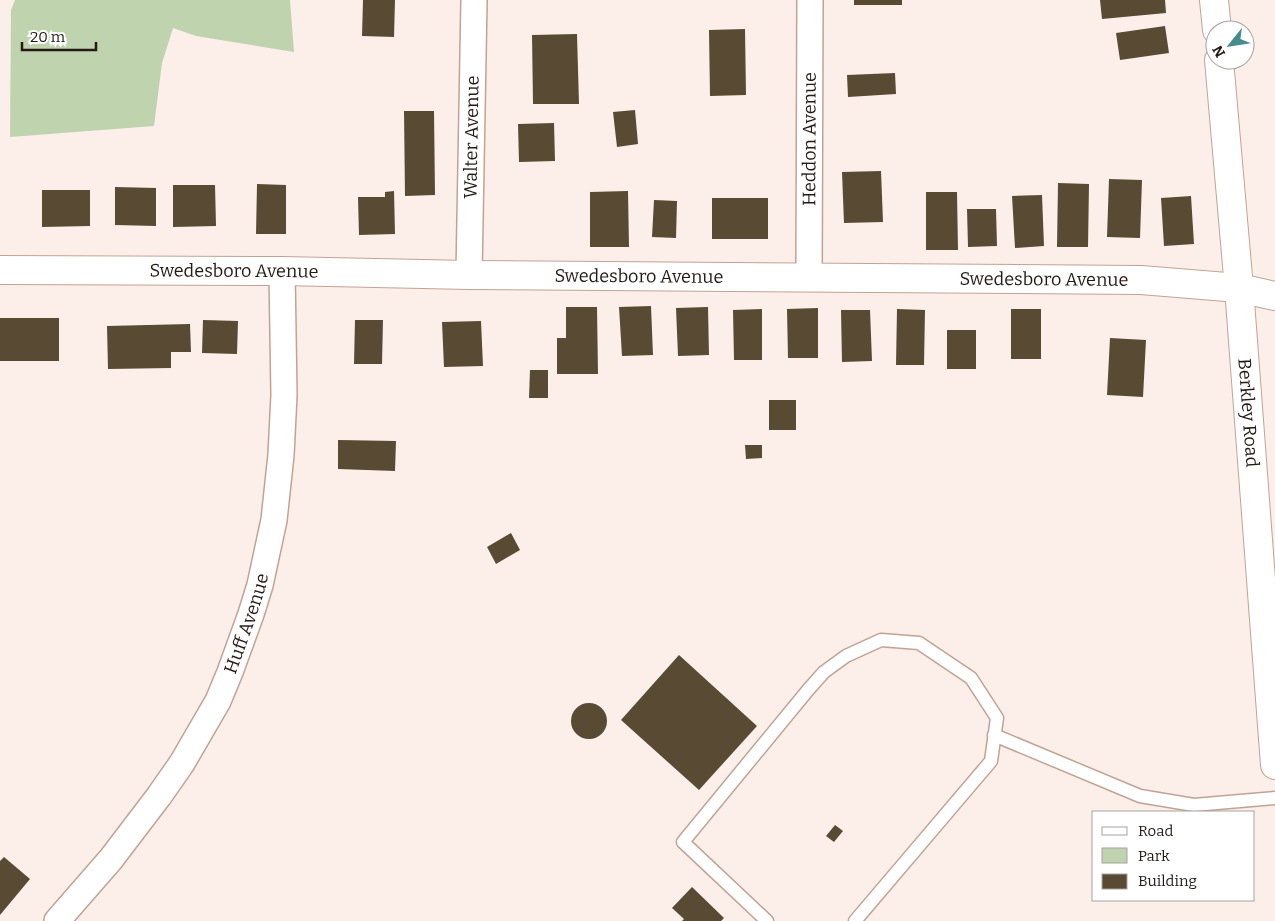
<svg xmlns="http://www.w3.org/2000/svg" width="1275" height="921" viewBox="0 0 1275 921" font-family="Bitter,serif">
<rect width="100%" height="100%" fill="#fcefe9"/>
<path fill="#bed3ae" d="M 15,0 L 290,0 L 294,52 L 196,36 L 173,28 L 162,63 L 154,126 L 10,137 L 11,10 Z"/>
<path fill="#584a33" d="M 363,0 L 395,0 L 394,37 L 362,36 Z
M 854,0 L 902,0 L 902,5 L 854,5 Z
M 1100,0 L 1165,0 L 1166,13 L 1102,19 Z
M 1165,26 L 1169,53 L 1120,60 L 1116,33 Z
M 745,29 L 746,95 L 710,96 L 709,30 Z
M 577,34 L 579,104 L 533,104 L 532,35 Z
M 895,73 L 896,94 L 848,97 L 847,75 Z
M 635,110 L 638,144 L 617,147 L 613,112 Z
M 404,111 L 434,111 L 435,195 L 405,196 Z
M 554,123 L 555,161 L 519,162 L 518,124 Z
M 881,171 L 883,222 L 844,223 L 842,172 Z
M 1109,179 L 1142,180 L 1140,238 L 1107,237 Z
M 1058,183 L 1089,184 L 1088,247 L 1057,247 Z
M 257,184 L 286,185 L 286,234 L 256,234 Z
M 173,185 L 215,185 L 216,226 L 173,227 Z
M 115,187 L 156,188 L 156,226 L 115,225 Z
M 42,190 L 90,190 L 90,226 L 42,227 Z
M 394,191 L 395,234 L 359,235 L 358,197 L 385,197 L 385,192 Z
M 628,191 L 629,247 L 590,247 L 590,192 Z
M 926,192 L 957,192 L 958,250 L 926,250 Z
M 1042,195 L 1044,246 L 1015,248 L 1012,196 Z
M 1191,196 L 1194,244 L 1164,246 L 1161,198 Z
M 712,198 L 768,198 L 768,239 L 712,239 Z
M 654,200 L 677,201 L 676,238 L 652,237 Z
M 967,209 L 996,209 L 997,246 L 968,247 Z
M 651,306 L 653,355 L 622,356 L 619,307 Z
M 566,307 L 597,307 L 598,374 L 557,374 L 557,338 L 566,338 Z
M 708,307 L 709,355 L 678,356 L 676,308 Z
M 818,308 L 818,358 L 788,358 L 787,309 Z
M 762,309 L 762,360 L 734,360 L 733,310 Z
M 897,309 L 925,310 L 924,365 L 896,365 Z
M 1011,309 L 1041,309 L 1041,359 L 1011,359 Z
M 841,310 L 870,310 L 872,361 L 842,362 Z
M 0,318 L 59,318 L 59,361 L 0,361 Z
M 203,320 L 238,321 L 237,354 L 202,353 Z
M 355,320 L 383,320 L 382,364 L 354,364 Z
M 481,321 L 483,366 L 444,367 L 442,322 Z
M 190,324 L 191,352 L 171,352 L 171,368 L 108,369 L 107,326 Z
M 947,330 L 976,330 L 976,369 L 947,369 Z
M 1110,338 L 1146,340 L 1143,397 L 1107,395 Z
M 530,370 L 548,370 L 548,398 L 529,398 Z
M 769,400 L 796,400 L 796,430 L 769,430 Z
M 338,440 L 396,441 L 395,471 L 338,469 Z
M 745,445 L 762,445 L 762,458 L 746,459 Z
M 511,533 L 520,550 L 496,564 L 487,547 Z
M 679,655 L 757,726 L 699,790 L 621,720 Z
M571 721a18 18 0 1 1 36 0a18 18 0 1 1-36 0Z
M 835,825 L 843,831 L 834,842 L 826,836 Z
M 4,857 L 30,879 L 0,915 L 0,861 Z
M 692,887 L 724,918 L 721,921 L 682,921 L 684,919 L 672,908 Z"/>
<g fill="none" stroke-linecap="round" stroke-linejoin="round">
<g stroke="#c0a395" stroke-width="15">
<path id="lane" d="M 994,735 L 1140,796 L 1194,805 L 1275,798
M 767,921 L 683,842 L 808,690 L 824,672 L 846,656 L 881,640 L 919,643 L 971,678 L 997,718 L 991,761 L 855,921"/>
</g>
<g stroke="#c0a395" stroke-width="28">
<g id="street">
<path id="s1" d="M 469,275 L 474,0"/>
<path id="s2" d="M 809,278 L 810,0"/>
<path id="s3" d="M 57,921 L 111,859 L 159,796 L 182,763 L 218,701 L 230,672 L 251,614 L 260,585 L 274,520 L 281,455 L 284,395 L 282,271"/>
</g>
</g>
<g stroke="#c0a395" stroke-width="30">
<g id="secondary">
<path d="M 1214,0 L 1217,30"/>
<path id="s4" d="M 1219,60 L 1239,288 L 1275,765"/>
<path id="s5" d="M 0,270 L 282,271 L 469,275 L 1141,280 L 1239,288 L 1275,296"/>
</g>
</g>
<use href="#lane" stroke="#fff" stroke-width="12"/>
<use href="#street" stroke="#fff" stroke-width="25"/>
<use href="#secondary" stroke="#fff" stroke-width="28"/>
</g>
<g text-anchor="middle" stroke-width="5" stroke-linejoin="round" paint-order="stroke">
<g font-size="18" fill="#241914" stroke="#fff">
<text dy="6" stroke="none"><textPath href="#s1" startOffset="138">Walter Avenue</textPath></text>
<text dy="6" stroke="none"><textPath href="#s2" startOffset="139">Heddon Avenue</textPath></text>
<text dy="6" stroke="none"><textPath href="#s5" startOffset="234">Swedesboro Avenue</textPath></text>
<text dy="6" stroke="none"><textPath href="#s5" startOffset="639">Swedesboro Avenue</textPath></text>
<text dy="6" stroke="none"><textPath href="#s5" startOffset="1044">Swedesboro Avenue</textPath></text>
<text dy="6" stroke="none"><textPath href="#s4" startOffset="354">Berkley Road</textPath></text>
<text dy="6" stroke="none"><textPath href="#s3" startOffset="356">Huff Avenue</textPath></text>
</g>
</g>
<rect x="1092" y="811" width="162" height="90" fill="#ffffff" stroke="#a7a3a1"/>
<rect x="1102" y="827" width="25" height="8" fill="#ffffff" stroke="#a7a3a1"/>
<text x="1138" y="836" font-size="15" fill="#241914">Road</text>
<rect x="1102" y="848" width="25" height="15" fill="#bed3ae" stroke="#a7a3a1"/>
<text x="1138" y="861" font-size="15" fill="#241914">Park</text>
<rect x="1102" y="874" width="25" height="15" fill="#584a33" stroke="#a7a3a1"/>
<text x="1138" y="886" font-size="15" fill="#241914">Building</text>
<g transform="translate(1230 45) rotate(240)"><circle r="24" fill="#ffffff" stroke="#a7a3a1"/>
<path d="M0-4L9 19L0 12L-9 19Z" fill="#458d8c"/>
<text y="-8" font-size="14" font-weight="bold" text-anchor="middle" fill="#241914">N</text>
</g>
<path d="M22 42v8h74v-8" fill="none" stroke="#241914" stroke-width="2.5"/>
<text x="30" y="42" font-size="15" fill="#241914" stroke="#ffffff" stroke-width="4" paint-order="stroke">20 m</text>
</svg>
